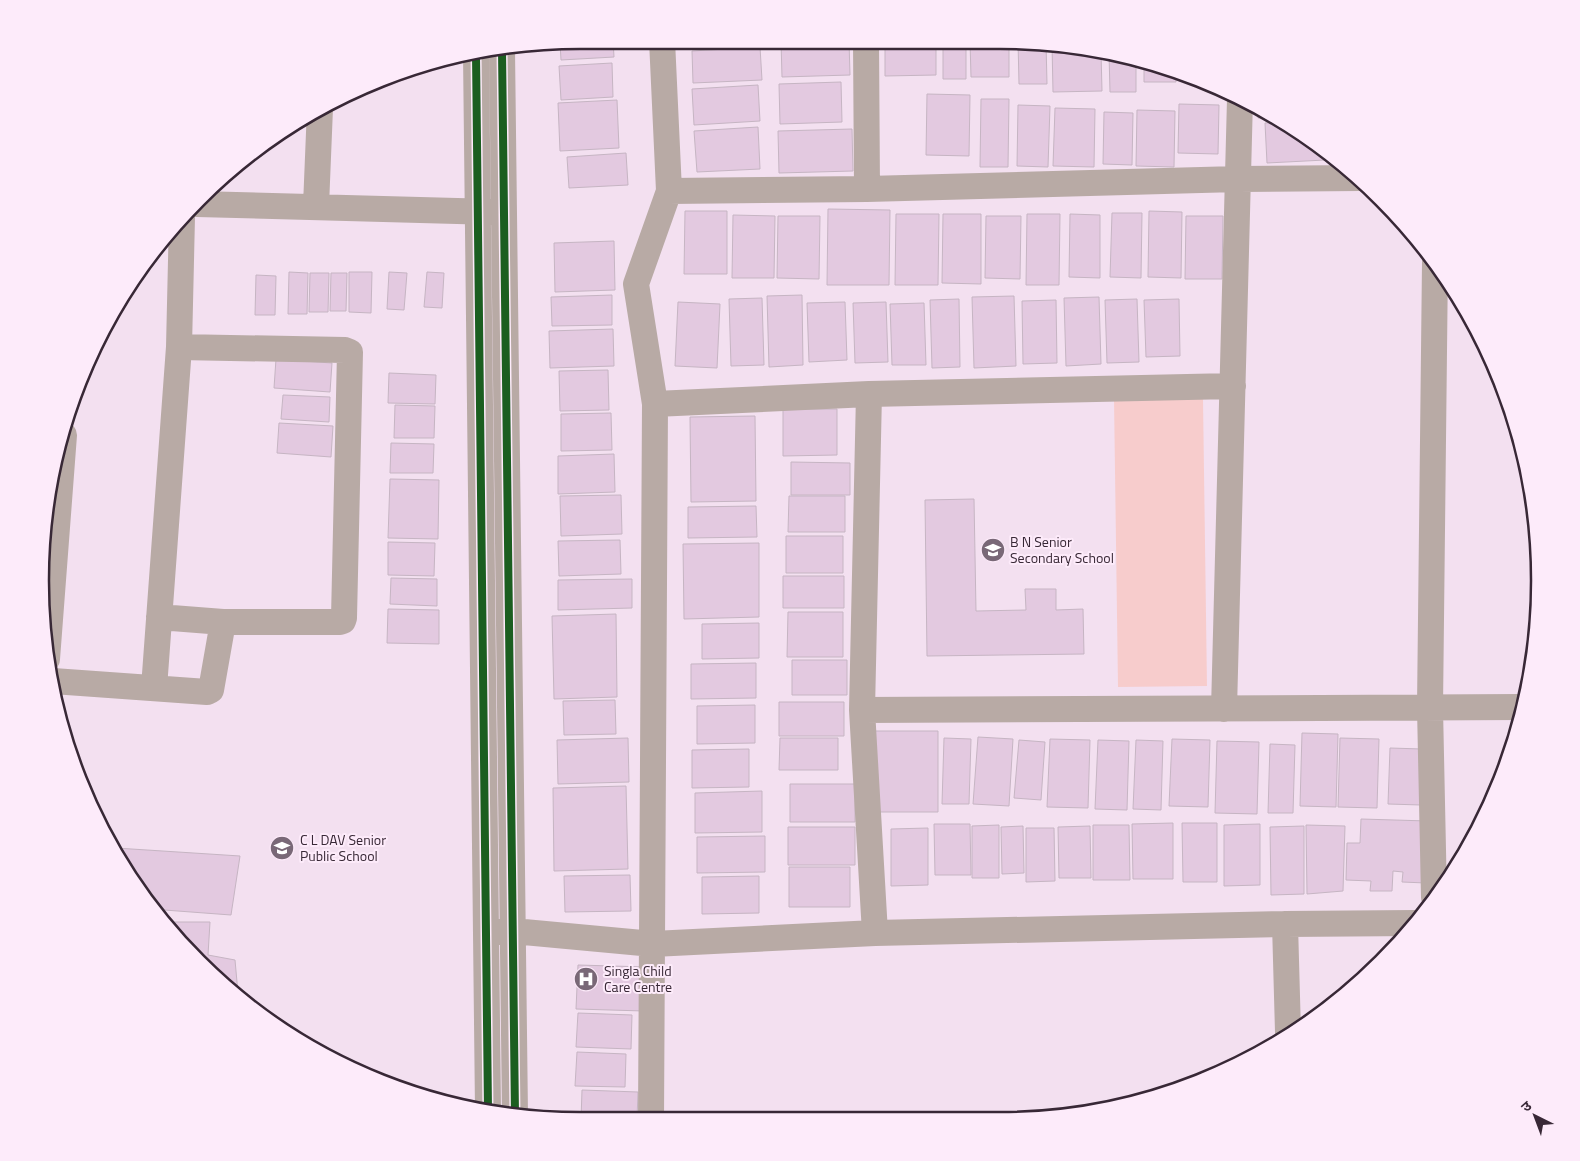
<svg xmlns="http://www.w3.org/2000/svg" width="1580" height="1161" viewBox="0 0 1580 1161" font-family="'Titillium Web','Noto Sans Devanagari',sans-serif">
<rect width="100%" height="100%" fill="#f3e0f0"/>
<path fill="#f7cccc" d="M 1203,398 L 1207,686 L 1118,687 L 1114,400 Z"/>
<path fill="#e3c9e0" stroke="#c6b5c3" d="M 580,40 L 613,40 L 614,57 L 561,60 L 560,43 Z
M 694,40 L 758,40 L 758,42 L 695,46 Z
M 781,41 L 849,41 L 850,75 L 782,77 Z
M 885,41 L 936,41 L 936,75 L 885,76 Z
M 943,41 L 966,41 L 966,79 L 943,79 Z
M 970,41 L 1009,41 L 1009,77 L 971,77 Z
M 1018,41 L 1046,43 L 1047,84 L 1019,84 Z
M 1052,44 L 1101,52 L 1102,91 L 1053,92 Z
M 760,47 L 762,80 L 693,83 L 692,51 Z
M 1109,53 L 1136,58 L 1136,92 L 1110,92 Z
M 1144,60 L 1176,71 L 1176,82 L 1144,82 Z
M 612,63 L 613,97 L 561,100 L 559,66 Z
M 1184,74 L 1206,81 L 1184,81 Z
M 841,82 L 842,122 L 780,124 L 779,84 Z
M 758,85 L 760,121 L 694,125 L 692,89 Z
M 927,94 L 970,95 L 969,156 L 926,155 Z
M 981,99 L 1009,99 L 1008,167 L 980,167 Z
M 617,100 L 619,148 L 560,151 L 558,103 Z
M 1179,104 L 1219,105 L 1218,154 L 1178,153 Z
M 1018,105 L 1050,106 L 1048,167 L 1017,166 Z
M 1055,108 L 1095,109 L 1094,167 L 1053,166 Z
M 1258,109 L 1274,117 L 1258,118 Z
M 1137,110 L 1175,111 L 1174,167 L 1136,166 Z
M 1104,112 L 1133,113 L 1132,165 L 1103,164 Z
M 1283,122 L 1300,131 L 1325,150 L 1325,160 L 1267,163 L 1265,123 Z
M 758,127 L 760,169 L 697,172 L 694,131 Z
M 852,129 L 853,171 L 779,173 L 778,131 Z
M 626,153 L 628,185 L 569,188 L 567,157 Z
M 828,209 L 890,210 L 889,285 L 827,285 Z
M 685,211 L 727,211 L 727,274 L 684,274 Z
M 1149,211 L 1182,212 L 1181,278 L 1148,277 Z
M 1112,213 L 1142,213 L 1141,278 L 1110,277 Z
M 896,214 L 939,214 L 938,285 L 895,285 Z
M 943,214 L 981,214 L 981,284 L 942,283 Z
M 1027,214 L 1060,214 L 1059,285 L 1026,285 Z
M 1070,214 L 1100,215 L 1100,278 L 1069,277 Z
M 733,215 L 775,216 L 774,278 L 732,278 Z
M 778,216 L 820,216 L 819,279 L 777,278 Z
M 986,216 L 1021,216 L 1020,279 L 985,278 Z
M 1186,216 L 1223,216 L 1222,279 L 1185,279 Z
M 614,241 L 615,290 L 555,292 L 554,243 Z
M 289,272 L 308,273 L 307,314 L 288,314 Z
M 349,272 L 372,272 L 371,313 L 349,312 Z
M 389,272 L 407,273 L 404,310 L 387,309 Z
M 427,272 L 444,273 L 442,308 L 424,307 Z
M 310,273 L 329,273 L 328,312 L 309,312 Z
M 331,273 L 347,273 L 346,311 L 330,311 Z
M 256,275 L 276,276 L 275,315 L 255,315 Z
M 612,295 L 612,325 L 552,326 L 551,297 Z
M 802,295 L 803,365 L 769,367 L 767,296 Z
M 1014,296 L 1016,366 L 974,368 L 972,297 Z
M 1099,297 L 1101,364 L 1066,366 L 1064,298 Z
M 762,298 L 764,365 L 731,366 L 729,299 Z
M 959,299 L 960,367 L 932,368 L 930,300 Z
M 1137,299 L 1139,362 L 1107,363 L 1105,300 Z
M 1179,299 L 1180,356 L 1146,357 L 1144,300 Z
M 1056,300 L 1057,363 L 1023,364 L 1022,301 Z
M 678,302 L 720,304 L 717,368 L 675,366 Z
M 845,302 L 847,360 L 809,362 L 807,303 Z
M 886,302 L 888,362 L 855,363 L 853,303 Z
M 924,303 L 926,365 L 892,365 L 890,304 Z
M 613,329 L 614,366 L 550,368 L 549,331 Z
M 276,359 L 332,363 L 330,392 L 274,388 Z
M 608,370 L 609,410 L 560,411 L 559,371 Z
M 389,373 L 436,375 L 435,404 L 388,403 Z
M 283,395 L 330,397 L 329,422 L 281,419 Z
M 395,405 L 435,406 L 434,438 L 394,438 Z
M 783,409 L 837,409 L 837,455 L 783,456 Z
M 611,413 L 612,450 L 561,451 L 561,414 Z
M 755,416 L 756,501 L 691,502 L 690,417 Z
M 279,423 L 333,426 L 331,457 L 277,453 Z
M 391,443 L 434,444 L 433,473 L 390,473 Z
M 614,454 L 615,492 L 558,494 L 558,456 Z
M 791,462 L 850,463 L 850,495 L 791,495 Z
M 390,479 L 439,480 L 438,539 L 388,538 Z
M 621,495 L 622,534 L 561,536 L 560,496 Z
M 789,496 L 845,496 L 845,532 L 788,532 Z
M 974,499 L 976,611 L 1026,610 L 1025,589 L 1056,589 L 1056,610 L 1083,609 L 1084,654 L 927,656 L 925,500 Z
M 756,506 L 757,537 L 688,538 L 688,507 Z
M 786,536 L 843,536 L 843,573 L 786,573 Z
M 620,540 L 621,574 L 559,576 L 558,541 Z
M 388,542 L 435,543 L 434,576 L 388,575 Z
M 759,543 L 759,617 L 684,619 L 683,544 Z
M 783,576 L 844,576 L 844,608 L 783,608 Z
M 391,578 L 437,579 L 437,606 L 390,604 Z
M 632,579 L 632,608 L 558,610 L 558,580 Z
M 388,609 L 439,610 L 439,644 L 387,643 Z
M 788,612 L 843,612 L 843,657 L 787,657 Z
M 616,614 L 617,697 L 554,699 L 552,616 Z
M 759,623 L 759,658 L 702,659 L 702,624 Z
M 792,660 L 847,660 L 847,695 L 792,695 Z
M 756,663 L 756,698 L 691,699 L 691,664 Z
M 615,700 L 616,734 L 564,735 L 563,701 Z
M 779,702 L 844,702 L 844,736 L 779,736 Z
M 755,705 L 755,743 L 697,744 L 697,706 Z
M 875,731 L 938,731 L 938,812 L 875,812 Z
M 1302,733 L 1338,734 L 1336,807 L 1300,806 Z
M 978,737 L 1013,739 L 1009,806 L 973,804 Z
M 628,738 L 629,782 L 558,784 L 557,740 Z
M 780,738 L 838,738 L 838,770 L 779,770 Z
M 944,738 L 971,739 L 969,804 L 942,804 Z
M 1340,738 L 1379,739 L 1377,808 L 1338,807 Z
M 1050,739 L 1090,740 L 1088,808 L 1047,807 Z
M 1172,739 L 1210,740 L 1208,807 L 1169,806 Z
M 1019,740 L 1045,742 L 1041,800 L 1014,798 Z
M 1098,740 L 1129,741 L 1127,810 L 1095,809 Z
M 1136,740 L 1163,741 L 1161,810 L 1133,809 Z
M 1217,741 L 1259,742 L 1257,814 L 1215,813 Z
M 1270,744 L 1295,745 L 1293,813 L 1268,813 Z
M 1390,748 L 1422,749 L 1421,805 L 1388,804 Z
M 749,749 L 749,787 L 692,788 L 692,750 Z
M 790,784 L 855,784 L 855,822 L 790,822 Z
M 626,786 L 628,869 L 554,871 L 553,788 Z
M 762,791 L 762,832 L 695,833 L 695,793 Z
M 1361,819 L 1428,821 L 1426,883 L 1402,882 L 1403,872 L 1393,871 L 1392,891 L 1370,891 L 1371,881 L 1346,880 L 1347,843 L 1360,843 Z
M 1173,823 L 1173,879 L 1133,879 L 1132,824 Z
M 1182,823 L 1217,823 L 1217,882 L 1183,882 Z
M 934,824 L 970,824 L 971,875 L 935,875 Z
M 1260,824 L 1260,885 L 1224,886 L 1224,825 Z
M 999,825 L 999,878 L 972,878 L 972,826 Z
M 1093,825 L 1129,825 L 1130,880 L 1093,880 Z
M 1306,825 L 1345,826 L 1343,891 L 1307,894 Z
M 1023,826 L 1024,873 L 1002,874 L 1001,827 Z
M 1090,826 L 1091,878 L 1059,878 L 1058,827 Z
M 1304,826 L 1304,894 L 1271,895 L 1270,827 Z
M 788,827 L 855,827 L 855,865 L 788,865 Z
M 928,828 L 928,885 L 891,886 L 891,829 Z
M 1026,828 L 1054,828 L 1055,881 L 1026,882 Z
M 765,836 L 765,872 L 697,873 L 697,837 Z
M 116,848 L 240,856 L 231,915 L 151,909 Z
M 789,867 L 850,867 L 850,907 L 789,907 Z
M 630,875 L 631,911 L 565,912 L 564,876 Z
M 759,876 L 759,913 L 702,914 L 702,877 Z
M 171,922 L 210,922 L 208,955 L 235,960 L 238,993 L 235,992 L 171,929 Z
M 578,965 L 646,967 L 644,1011 L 576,1009 Z
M 1339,990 L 1350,990 L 1339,1000 Z
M 578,1013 L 632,1015 L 631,1049 L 576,1047 Z
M 577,1052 L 626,1054 L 625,1087 L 575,1086 Z
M 582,1090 L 638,1092 L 637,1119 L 581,1120 Z"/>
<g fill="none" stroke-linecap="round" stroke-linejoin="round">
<path stroke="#b8aaa5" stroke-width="26" d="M 866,41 L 867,189
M 502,50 L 515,1115
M 476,54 L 488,1110
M 669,191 L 867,189 L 1238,179 L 1360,178
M 197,204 L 494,212
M 316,206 L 320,108
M 869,394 L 862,710 L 875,933
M 655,404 L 869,394 L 1233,386
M 159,617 L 223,622
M 47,659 L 64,435
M 53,681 L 207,692 L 211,690 L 223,622 L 340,622 L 343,621 L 344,618 L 350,352 L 345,350 L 179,347 L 182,217
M 154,688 L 179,347
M 1224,709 L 1240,99
M 862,710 L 1522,707
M 1434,897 L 1430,708 L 1435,262
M 1285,924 L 1288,1032
M 497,932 L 513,931 L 653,944 L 875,933 L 1285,924 L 1416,923
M 651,1119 L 655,404 L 636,284 L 669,191 L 662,40"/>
<g stroke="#fdebfa" stroke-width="11">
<path id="cycleway" d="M 502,50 L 515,1115
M 476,54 L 488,1110"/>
</g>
<use href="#cycleway" stroke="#1b5e20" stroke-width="8"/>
</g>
<defs>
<g id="school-disc" transform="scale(1.25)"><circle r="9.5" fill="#796877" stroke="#fdebfa"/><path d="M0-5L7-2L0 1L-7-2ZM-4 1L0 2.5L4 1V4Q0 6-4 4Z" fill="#fff"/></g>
<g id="hospital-disc" transform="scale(1.25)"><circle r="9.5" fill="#796877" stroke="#fdebfa"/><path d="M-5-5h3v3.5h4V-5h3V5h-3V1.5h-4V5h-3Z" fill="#fff"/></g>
</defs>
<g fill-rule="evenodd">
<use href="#school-disc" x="993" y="550"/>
<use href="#school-disc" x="282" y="848"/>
<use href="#hospital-disc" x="586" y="979"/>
</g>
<g text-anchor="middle" stroke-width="4" stroke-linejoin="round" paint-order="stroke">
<g font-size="14" fill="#382836" stroke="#fdebfa" text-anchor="start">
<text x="1010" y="547">B N Senior<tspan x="1010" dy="16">Secondary School</tspan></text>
<text x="300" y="845">C L DAV Senior<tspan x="300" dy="16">Public School</tspan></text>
<text x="604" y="976">Singla Child<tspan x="604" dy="16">Care Centre</tspan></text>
</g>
</g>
<path d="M0 0H1580V1161H0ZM580 49H1000A531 531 0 0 1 1531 580V581A531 531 0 0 1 1000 1112H580A531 531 0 0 1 49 581V580A531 531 0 0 1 580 49Z" fill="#fdebfa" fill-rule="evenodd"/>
<path fill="none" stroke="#382836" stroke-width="2.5" d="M580 49H1000A531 531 0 0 1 1531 580V581A531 531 0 0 1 1000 1112H580A531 531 0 0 1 49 581V580A531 531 0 0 1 580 49Z"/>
<g transform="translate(1535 1116) rotate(318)" stroke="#fdebfa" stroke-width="4" paint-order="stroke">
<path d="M0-4L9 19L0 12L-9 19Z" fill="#382836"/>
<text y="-8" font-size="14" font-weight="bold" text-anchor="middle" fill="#382836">उ</text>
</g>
</svg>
